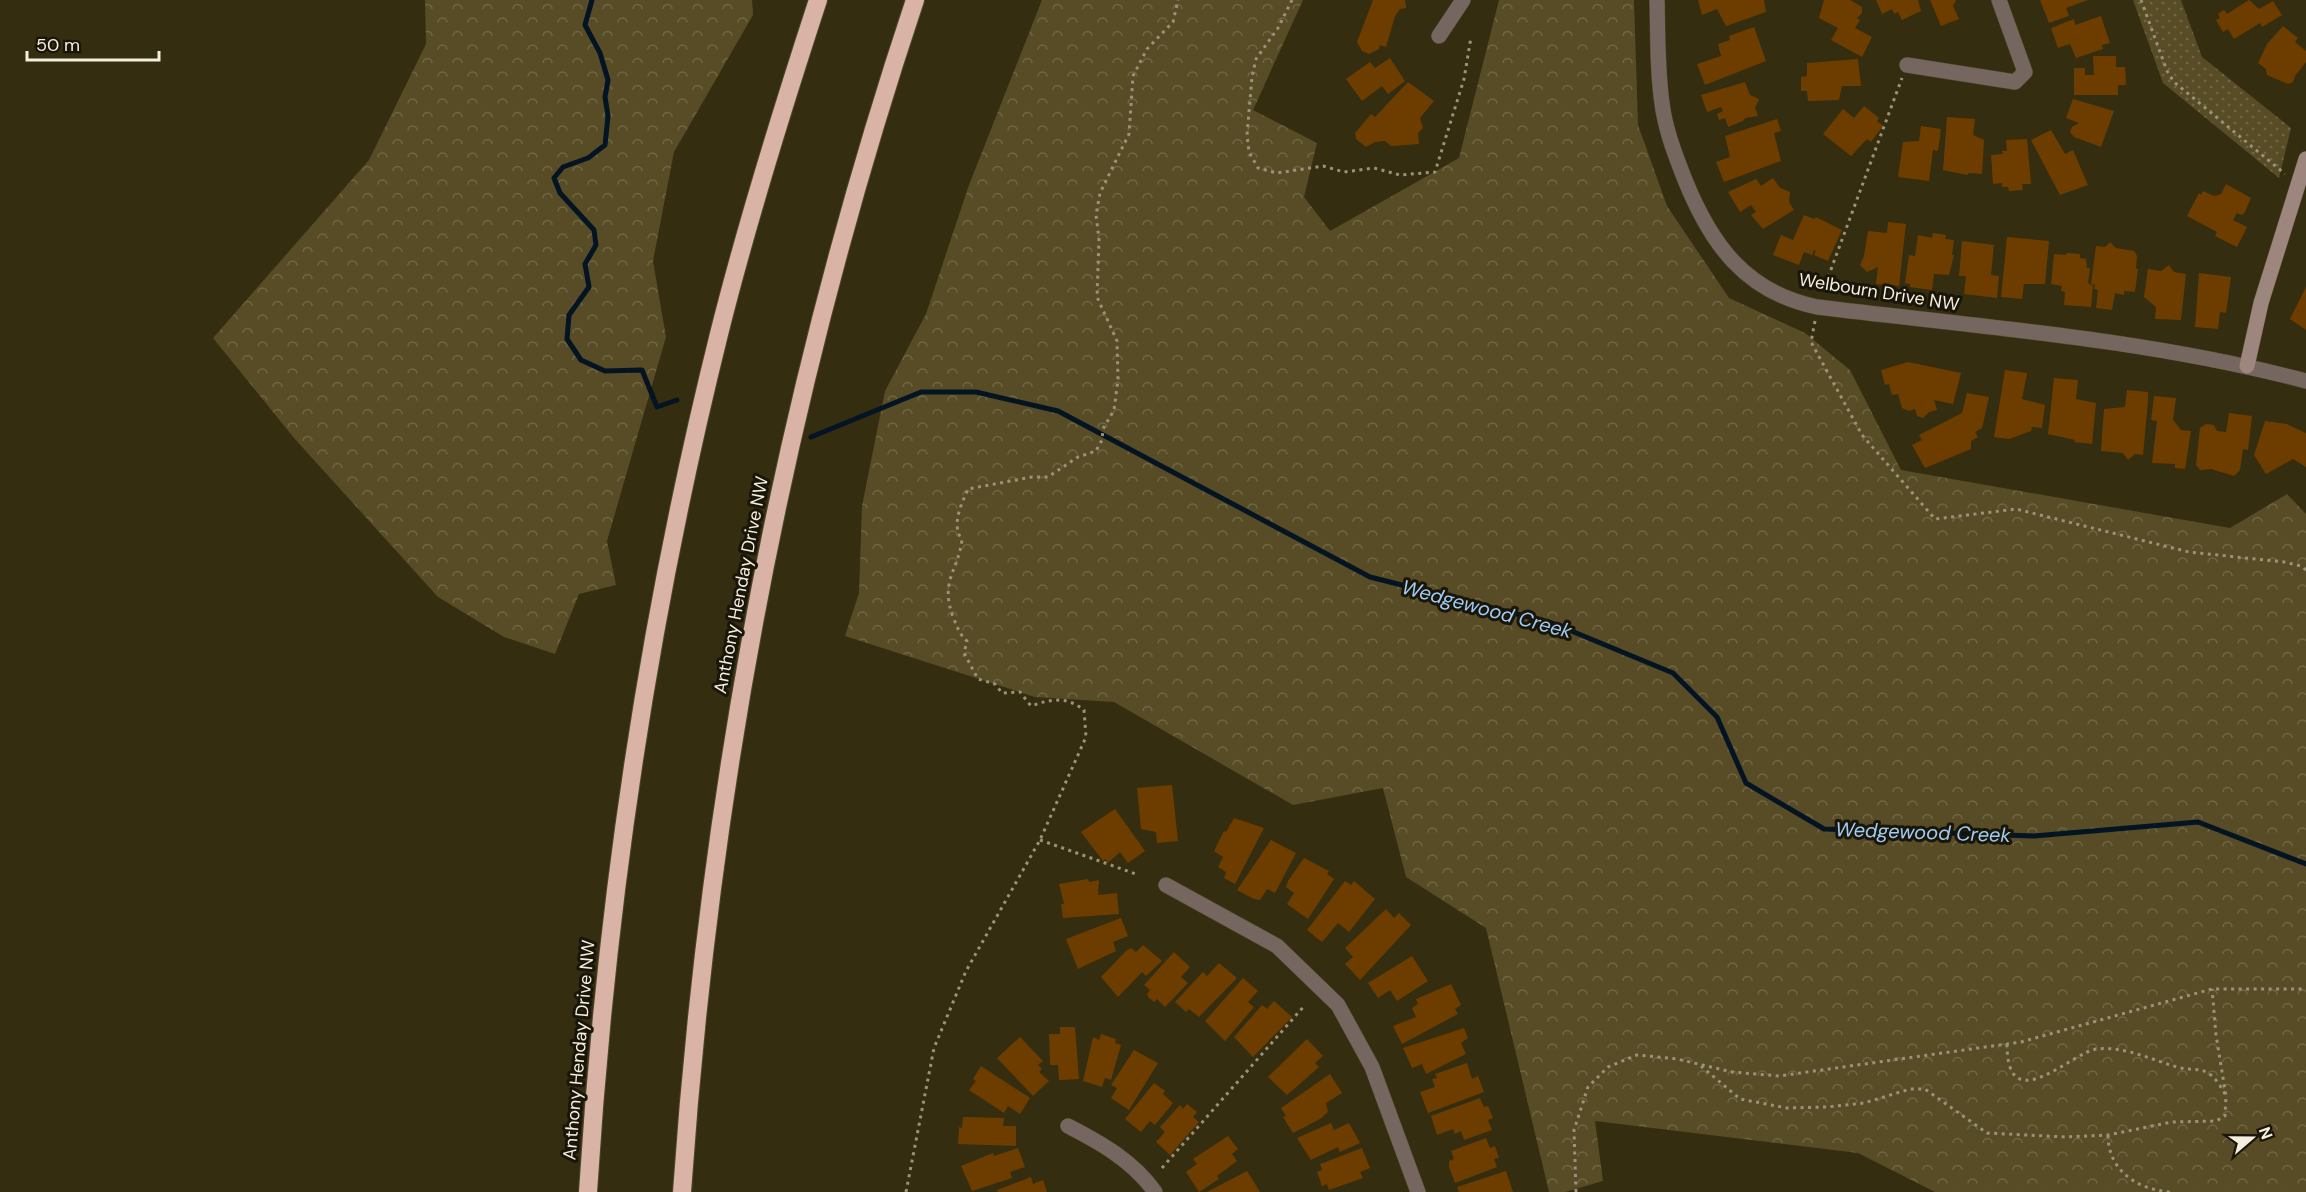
<svg xmlns="http://www.w3.org/2000/svg" width="2306" height="1192" viewBox="0 0 2306 1192" font-family="'DM Sans',sans-serif">
<defs>
<pattern id="forest-crowns" width="20" height="18" patternUnits="userSpaceOnUse" patternTransform="scale(1.5)"><rect width="20" height="18" fill="#574c25"/><path d="M2 6a3 3 0 1 1 6 0M12 15a3 3 0 1 1 6 0" fill="none" stroke="#706644"/></pattern>
<pattern id="park-dots" width="8" height="8" patternUnits="userSpaceOnUse" patternTransform="scale(1.5)"><rect width="8" height="8" fill="#574c25"/><path d="M2 2h.1M6 6h.1" fill="none" stroke="#706644" stroke-width="1.8" stroke-linecap="round"/></pattern>
</defs>
<rect width="100%" height="100%" fill="#352d0f"/>
<path fill="url(#forest-crowns)" d="M 425,0 L 752,0 L 753,15 L 674,152 L 653,261 L 666,337 L 607,541 L 616,585 L 579,594 L 555,654 L 504,637 L 438,597 L 294,438 L 213,338 L 369,160 L 426,44 Z
M 1042,0 L 1303,0 L 1253,110 L 1317,143 L 1304,197 L 1330,231 L 1459,158 L 1499,0 L 1634,0 L 1638,125 L 1667,206 L 1729,298 L 1805,333 L 1850,370 L 1901,470 L 2230,528 L 2287,494 L 2306,514 L 2306,1192 L 1935,1192 L 1858,1153 L 1595,1121 L 1603,1181 L 1565,1192 L 1549,1192 L 1486,928 L 1406,877 L 1383,788 L 1293,805 L 1114,702 L 1035,697 L 845,636 L 859,593 L 862,506 L 885,391 L 926,314 L 969,185 Z"/>
<path fill="url(#park-dots)" d="M 2133,0 L 2181,0 L 2202,57 L 2291,128 L 2279,178 L 2163,83 Z"/>
<g fill="none" stroke-linecap="round" stroke-linejoin="round">
<path stroke="#041423" stroke-width="5" d="M 592,0 L 585,25 L 600,53 L 608,80 L 605,97 L 608,116 L 605,145 L 588,158 L 563,167 L 554,178 L 560,193 L 594,230 L 596,245 L 585,264 L 589,287 L 569,315 L 567,339 L 581,360 L 605,371 L 642,370 L 657,407 L 677,400
M 811,437 L 921,392 L 976,392 L 1058,411 L 1370,577 L 1552,623 L 1673,673 L 1717,717 L 1746,783 L 1824,829 L 2034,836 L 2198,822 L 2306,864"/>
</g>
<path fill="#6d3d00" d="M 1373,0 L 1405,0 L 1406,8 L 1400,9 L 1395,16 L 1386,47 L 1380,45 L 1379,49 L 1369,54 L 1362,51 L 1357,42 Z
M 1698,0 L 1764,0 L 1766,12 L 1726,26 L 1717,9 L 1702,15 Z
M 1824,0 L 1850,0 L 1862,7 L 1862,13 L 1857,18 L 1860,20 L 1855,28 L 1872,37 L 1862,57 L 1831,40 L 1838,28 L 1819,18 Z
M 1876,0 L 1918,0 L 1921,11 L 1902,20 L 1898,12 L 1894,14 L 1892,9 L 1882,14 Z
M 1930,0 L 1956,0 L 1953,6 L 1959,19 L 1941,26 Z
M 2040,0 L 2088,0 L 2066,8 L 2069,16 L 2049,23 Z
M 2249,0 L 2259,9 L 2273,1 L 2282,15 L 2262,27 L 2260,23 L 2234,39 L 2228,29 L 2223,32 L 2216,20 L 2220,18 L 2218,14 L 2224,10 L 2227,14 Z
M 2101,16 L 2110,43 L 2102,45 L 2103,49 L 2076,58 L 2070,44 L 2058,48 L 2051,28 L 2074,19 L 2075,25 Z
M 2283,26 L 2298,38 L 2295,42 L 2306,51 L 2306,62 L 2295,76 L 2293,82 L 2288,84 L 2267,75 L 2266,69 L 2258,63 L 2267,44 Z
M 1754,27 L 1766,61 L 1705,85 L 1697,64 L 1721,56 L 1718,44 L 1730,40 L 1729,36 Z
M 2093,56 L 2116,56 L 2116,67 L 2125,67 L 2126,85 L 2118,85 L 2118,95 L 2074,95 L 2074,68 L 2085,68 L 2085,75 L 2094,75 Z
M 1390,58 L 1405,81 L 1388,94 L 1382,86 L 1362,101 L 1346,79 L 1370,62 L 1375,68 Z
M 1858,59 L 1861,86 L 1842,86 L 1839,100 L 1808,101 L 1807,91 L 1801,91 L 1801,77 L 1807,76 L 1807,63 Z
M 1408,82 L 1434,101 L 1420,118 L 1423,128 L 1418,133 L 1419,144 L 1391,146 L 1385,141 L 1375,142 L 1366,147 L 1356,139 L 1355,133 L 1371,114 L 1375,117 Z
M 1745,82 L 1750,95 L 1759,99 L 1755,108 L 1758,116 L 1745,118 L 1743,121 L 1728,127 L 1725,118 L 1719,120 L 1717,114 L 1723,111 L 1721,107 L 1707,112 L 1701,95 Z
M 2073,99 L 2114,111 L 2101,147 L 2074,137 L 2070,132 L 2072,127 L 2079,123 L 2066,118 Z
M 1864,106 L 1879,118 L 1877,121 L 1883,126 L 1871,142 L 1867,139 L 1851,156 L 1823,134 L 1843,109 L 1854,118 Z
M 1947,117 L 1975,119 L 1973,135 L 1984,140 L 1982,174 L 1969,173 L 1967,175 L 1943,170 Z
M 1777,119 L 1781,131 L 1774,133 L 1781,161 L 1724,182 L 1716,162 L 1730,157 L 1725,136 Z
M 1921,126 L 1941,129 L 1938,151 L 1933,150 L 1929,181 L 1898,177 L 1903,142 L 1919,141 Z
M 2051,130 L 2065,154 L 2073,150 L 2088,185 L 2060,195 L 2031,140 Z
M 2027,139 L 2031,184 L 2022,184 L 2023,190 L 2009,191 L 2008,187 L 2002,187 L 2002,183 L 1993,184 L 1991,155 L 2003,154 L 2002,151 L 2007,151 L 2006,140 Z
M 1773,178 L 1780,188 L 1790,192 L 1789,202 L 1794,210 L 1763,229 L 1751,215 L 1756,212 L 1751,205 L 1740,212 L 1728,192 L 1756,179 L 1761,186 Z
M 2226,184 L 2251,198 L 2245,212 L 2242,215 L 2237,213 L 2233,220 L 2247,227 L 2237,247 L 2215,236 L 2217,232 L 2187,216 L 2199,193 L 2201,195 L 2203,191 L 2214,196 L 2221,194 Z
M 1804,215 L 1814,219 L 1816,217 L 1842,230 L 1828,261 L 1814,255 L 1816,251 L 1814,250 L 1812,255 L 1804,252 L 1799,265 L 1773,255 L 1781,235 L 1793,240 Z
M 1888,222 L 1906,224 L 1899,286 L 1876,284 L 1878,267 L 1867,272 L 1860,265 L 1864,256 L 1868,231 L 1887,233 Z
M 1933,233 L 1946,235 L 1945,239 L 1954,240 L 1952,255 L 1954,255 L 1949,275 L 1934,274 L 1932,290 L 1910,287 L 1910,284 L 1905,283 L 1909,255 L 1915,256 L 1918,235 L 1932,238 Z
M 2007,237 L 2049,241 L 2045,284 L 2024,284 L 2022,299 L 2001,297 Z
M 1962,241 L 1994,245 L 1991,275 L 1999,276 L 1997,298 L 1964,294 L 1966,276 L 1959,276 Z
M 2110,242 L 2116,248 L 2134,251 L 2137,256 L 2136,269 L 2138,269 L 2135,292 L 2124,291 L 2124,295 L 2115,293 L 2112,310 L 2096,308 L 2098,290 L 2094,289 L 2095,285 L 2091,284 L 2096,246 L 2105,247 Z
M 2067,253 L 2080,254 L 2080,258 L 2086,259 L 2087,268 L 2090,268 L 2088,283 L 2093,286 L 2091,307 L 2064,305 L 2065,292 L 2061,291 L 2062,286 L 2051,284 L 2054,254 L 2066,255 Z
M 2169,265 L 2174,272 L 2186,274 L 2181,320 L 2155,319 L 2156,307 L 2144,297 L 2148,269 L 2161,271 Z
M 2199,273 L 2231,277 L 2226,313 L 2220,312 L 2218,329 L 2195,327 Z
M 2306,287 L 2306,330 L 2290,319 Z
M 1908,362 L 1961,373 L 1953,404 L 1934,400 L 1937,410 L 1929,412 L 1923,418 L 1917,416 L 1915,409 L 1909,411 L 1902,408 L 1898,394 L 1892,395 L 1889,384 L 1885,385 L 1881,370 Z
M 2005,370 L 2027,373 L 2022,399 L 2045,405 L 2042,428 L 2032,427 L 2031,431 L 2009,439 L 1994,437 Z
M 2054,378 L 2078,380 L 2076,399 L 2096,403 L 2092,444 L 2074,442 L 2075,440 L 2048,434 Z
M 2127,390 L 2148,392 L 2148,401 L 2143,455 L 2135,454 L 2128,460 L 2123,453 L 2101,451 L 2104,409 L 2125,407 Z
M 1967,393 L 1989,397 L 1982,428 L 1975,432 L 1978,437 L 1971,441 L 1971,449 L 1925,468 L 1912,445 L 1922,440 L 1919,435 L 1962,413 Z
M 2154,396 L 2176,398 L 2173,420 L 2181,430 L 2191,431 L 2185,469 L 2175,468 L 2175,464 L 2152,463 L 2157,421 L 2151,420 Z
M 2229,413 L 2252,416 L 2248,450 L 2243,449 L 2240,470 L 2234,476 L 2211,469 L 2200,470 L 2196,465 L 2200,428 L 2206,424 L 2214,425 L 2217,431 L 2226,432 Z
M 2265,421 L 2287,424 L 2306,433 L 2306,467 L 2293,459 L 2266,474 L 2254,455 Z
M 1172,785 L 1178,841 L 1157,843 L 1156,832 L 1141,829 L 1137,788 Z
M 1115,809 L 1145,851 L 1128,863 L 1120,852 L 1108,863 L 1105,859 L 1103,861 L 1081,832 Z
M 1234,818 L 1264,828 L 1235,884 L 1224,878 L 1226,872 L 1218,867 L 1223,857 L 1214,851 L 1224,831 L 1226,832 Z
M 1271,840 L 1296,853 L 1275,893 L 1267,889 L 1260,900 L 1254,899 L 1237,890 Z
M 1304,858 L 1329,871 L 1327,874 L 1334,879 L 1308,919 L 1287,904 L 1294,893 L 1286,887 L 1288,881 Z
M 1088,879 L 1089,882 L 1099,880 L 1098,895 L 1117,893 L 1119,914 L 1063,918 L 1061,904 L 1064,904 L 1059,884 Z
M 1345,881 L 1351,885 L 1354,881 L 1375,899 L 1349,932 L 1338,923 L 1322,942 L 1307,930 Z
M 1386,909 L 1394,918 L 1399,913 L 1411,925 L 1360,980 L 1345,964 L 1353,957 L 1345,948 Z
M 1121,918 L 1128,936 L 1113,942 L 1116,951 L 1078,969 L 1066,939 Z
M 1143,945 L 1162,961 L 1146,976 L 1142,972 L 1118,997 L 1101,977 L 1126,951 L 1131,948 L 1136,952 Z
M 1174,952 L 1190,967 L 1181,977 L 1188,983 L 1165,1007 L 1157,999 L 1154,1002 L 1148,997 L 1147,994 L 1150,990 L 1144,985 Z
M 1412,956 L 1428,981 L 1397,1001 L 1390,990 L 1378,998 L 1368,983 Z
M 1219,963 L 1237,978 L 1199,1017 L 1189,1009 L 1186,1012 L 1175,1002 L 1203,972 L 1207,976 Z
M 1243,978 L 1258,991 L 1248,1002 L 1254,1007 L 1225,1041 L 1205,1021 Z
M 1451,984 L 1461,1005 L 1455,1009 L 1458,1014 L 1402,1044 L 1393,1026 L 1416,1017 L 1412,1008 L 1418,1004 L 1416,999 Z
M 1274,1001 L 1292,1017 L 1253,1057 L 1234,1037 L 1262,1005 L 1267,1009 Z
M 1060,1027 L 1075,1027 L 1079,1079 L 1059,1080 L 1058,1065 L 1050,1065 L 1049,1034 L 1060,1034 Z
M 1464,1028 L 1468,1038 L 1461,1043 L 1466,1054 L 1426,1074 L 1422,1064 L 1412,1068 L 1403,1048 Z
M 1101,1034 L 1116,1039 L 1115,1043 L 1121,1045 L 1111,1080 L 1105,1078 L 1102,1087 L 1083,1081 L 1093,1037 L 1099,1040 Z
M 1020,1037 L 1043,1061 L 1038,1065 L 1042,1069 L 1039,1072 L 1049,1081 L 1033,1096 L 997,1058 Z
M 1307,1039 L 1323,1056 L 1315,1063 L 1319,1067 L 1287,1095 L 1268,1077 Z
M 1134,1050 L 1158,1063 L 1129,1110 L 1111,1098 L 1117,1088 L 1111,1085 Z
M 1467,1063 L 1472,1079 L 1478,1076 L 1484,1092 L 1428,1113 L 1420,1092 L 1435,1087 L 1432,1079 L 1437,1078 L 1435,1074 Z
M 981,1066 L 1030,1098 L 1020,1114 L 1008,1106 L 1004,1113 L 969,1090 L 976,1081 L 973,1079 Z
M 1330,1074 L 1342,1093 L 1326,1103 L 1328,1112 L 1320,1119 L 1293,1133 L 1283,1117 L 1286,1116 L 1281,1108 Z
M 1154,1083 L 1165,1091 L 1163,1094 L 1173,1103 L 1155,1125 L 1150,1121 L 1141,1132 L 1125,1119 Z
M 1480,1098 L 1484,1107 L 1488,1106 L 1493,1118 L 1488,1120 L 1492,1130 L 1464,1140 L 1461,1131 L 1455,1134 L 1453,1129 L 1437,1135 L 1431,1116 Z
M 1187,1104 L 1197,1112 L 1193,1117 L 1199,1122 L 1170,1155 L 1156,1142 L 1165,1132 L 1160,1127 L 1180,1105 L 1183,1109 Z
M 963,1117 L 1004,1118 L 1003,1126 L 1016,1126 L 1016,1146 L 958,1144 L 959,1127 L 962,1128 Z
M 1331,1123 L 1334,1130 L 1349,1123 L 1360,1143 L 1340,1152 L 1338,1147 L 1311,1160 L 1297,1138 Z
M 1228,1136 L 1238,1149 L 1232,1154 L 1237,1161 L 1217,1176 L 1219,1179 L 1199,1192 L 1186,1172 L 1197,1164 L 1193,1159 Z
M 1486,1138 L 1490,1148 L 1495,1146 L 1499,1158 L 1494,1159 L 1497,1167 L 1455,1183 L 1449,1167 L 1449,1161 L 1454,1159 L 1451,1151 Z
M 1018,1148 L 1025,1167 L 1010,1172 L 1012,1178 L 972,1191 L 961,1166 L 993,1153 L 994,1156 Z
M 1362,1148 L 1370,1168 L 1360,1172 L 1363,1178 L 1329,1190 L 1327,1184 L 1322,1186 L 1317,1172 L 1322,1170 L 1320,1164 Z
M 1247,1171 L 1260,1192 L 1207,1192 Z
M 1506,1171 L 1513,1192 L 1459,1192 L 1457,1187 Z
M 1031,1177 L 1033,1184 L 1043,1180 L 1047,1192 L 998,1192 L 997,1190 Z"/>
<g fill="none" stroke-linecap="round" stroke-linejoin="round">
<g stroke="#50482c" stroke-width="16">
<path id="street" d="M 1657,0 C 1658,36 1657,74 1663,110 C 1667,134 1676,157 1685,180 C 1711,244 1745,292 1817,307 C 1981,327 2147,339 2306,381
M 1439,36 L 1463,0
M 1907,65 L 2015,82 L 2025,72 L 1999,0
M 1166,885 L 1277,946 L 1338,1005 L 1372,1067 L 1418,1192
M 1068,1126 C 1101,1143 1133,1161 1155,1192"/>
</g>
<g stroke="#50482c" stroke-width="16">
<path id="secondary" d="M 2247,366 L 2261,303 L 2306,159"/>
</g>
<g stroke="#50482c" stroke-width="20">
<path id="highway" d="M 588,1192 C 606,903 649,615 719,334 C 747,222 782,110 818,0
M 682,1192 C 710,786 786,386 915,0"/>
</g>
<path stroke="#9a937c" stroke-width="3" stroke-dasharray="3 4.5" stroke-linecap="butt" d="M 1292,0 L 1278,28 L 1256,59 L 1252,77 L 1247,135 L 1249,152 L 1258,168 L 1277,173 L 1323,166 L 1344,172 L 1374,168 L 1400,175 L 1435,172 L 1464,79 L 1471,37
M 2141,0 L 2167,71 L 2174,82 L 2285,174
M 1823,291 L 1902,78
M 1815,321 L 1811,342 L 1862,435 L 1935,519 L 2016,509 L 2189,552 L 2284,562 L 2301,566 L 2306,570
M 1040,840 L 1136,874
M 2007,1044 C 2007,1121 2071,1052 2097,1049 C 2125,1046 2152,1060 2177,1067 C 2188,1071 2198,1067 2208,1073 C 2216,1078 2221,1087 2225,1094
M 1701,1066 L 1740,1099 L 1787,1108 L 1827,1107 L 1864,1103 L 1910,1089 L 1925,1089 L 1987,1133 L 2066,1137 L 2108,1135 L 2172,1122 L 2216,1121 L 2225,1116 L 2226,1096 L 2216,1035 L 2212,989
M 2108,1135 C 2108,1171 2138,1190 2171,1192
M 1162,1168 L 1305,1005
M 906,1192 L 934,1048 L 966,971 L 1040,840 L 1086,737 L 1084,710 C 1066,696 1051,699 1031,706 L 1020,692 L 1002,693 L 995,684 L 978,679 L 964,653 L 967,641 C 959,634 957,626 953,617 C 940,580 957,574 962,540 C 951,525 961,505 968,489 L 1032,477 L 1048,477 L 1078,457 L 1096,451 L 1102,440 L 1103,429 L 1114,410 L 1118,379 L 1117,341 L 1097,297 L 1099,239 L 1096,215 L 1100,193 L 1129,134 L 1133,76 L 1147,49 L 1173,22 L 1178,0
M 1576,1192 L 1574,1130 L 1588,1087 L 1608,1067 L 1637,1055 L 1677,1059 L 1732,1072 L 1779,1076 L 2021,1042 L 2212,989 L 2306,989"/>
<use href="#street" stroke="#756660" stroke-width="15"/>
<use href="#secondary" stroke="#9d867d" stroke-width="15"/>
<use href="#highway" stroke="#d9b4a6" stroke-width="18"/>
</g>
<g text-anchor="middle" stroke-width="6" stroke-linejoin="round" paint-order="stroke">
<g font-size="18" fill="#f4efde" stroke="#191509">
<text transform="translate(1879 292) rotate(9)" y="6">Welbourn Drive NW</text>
<text transform="translate(741 585) rotate(-79)" y="6">Anthony Henday Drive NW</text>
<text transform="translate(579 1050) rotate(-85)" y="6">Anthony Henday Drive NW</text>
</g>
<g font-size="20" font-style="italic" fill="#9fccf5" stroke="#191509">
<text transform="translate(1487 609) rotate(15)" y="7">Wedgewood Creek</text>
<text transform="translate(1923 832) rotate(2)" y="7">Wedgewood Creek</text>
</g>
</g>
<g transform="translate(2252 1138) rotate(70)" stroke="#191509" stroke-width="4.5" paint-order="stroke">
<path d="M0-4.5L10 22L0 15L-10 22Z" fill="#f4efde"/>
<text y="-9" font-size="16" font-weight="bold" text-anchor="middle" fill="#f4efde">N</text>
</g>
<path d="M27 51v9h132v-9" fill="none" stroke="#f4efde" stroke-width="3"/>
<text x="36" y="51" font-size="18" fill="#f4efde" stroke="#191509" stroke-width="4.5" paint-order="stroke">50 m</text>
</svg>
